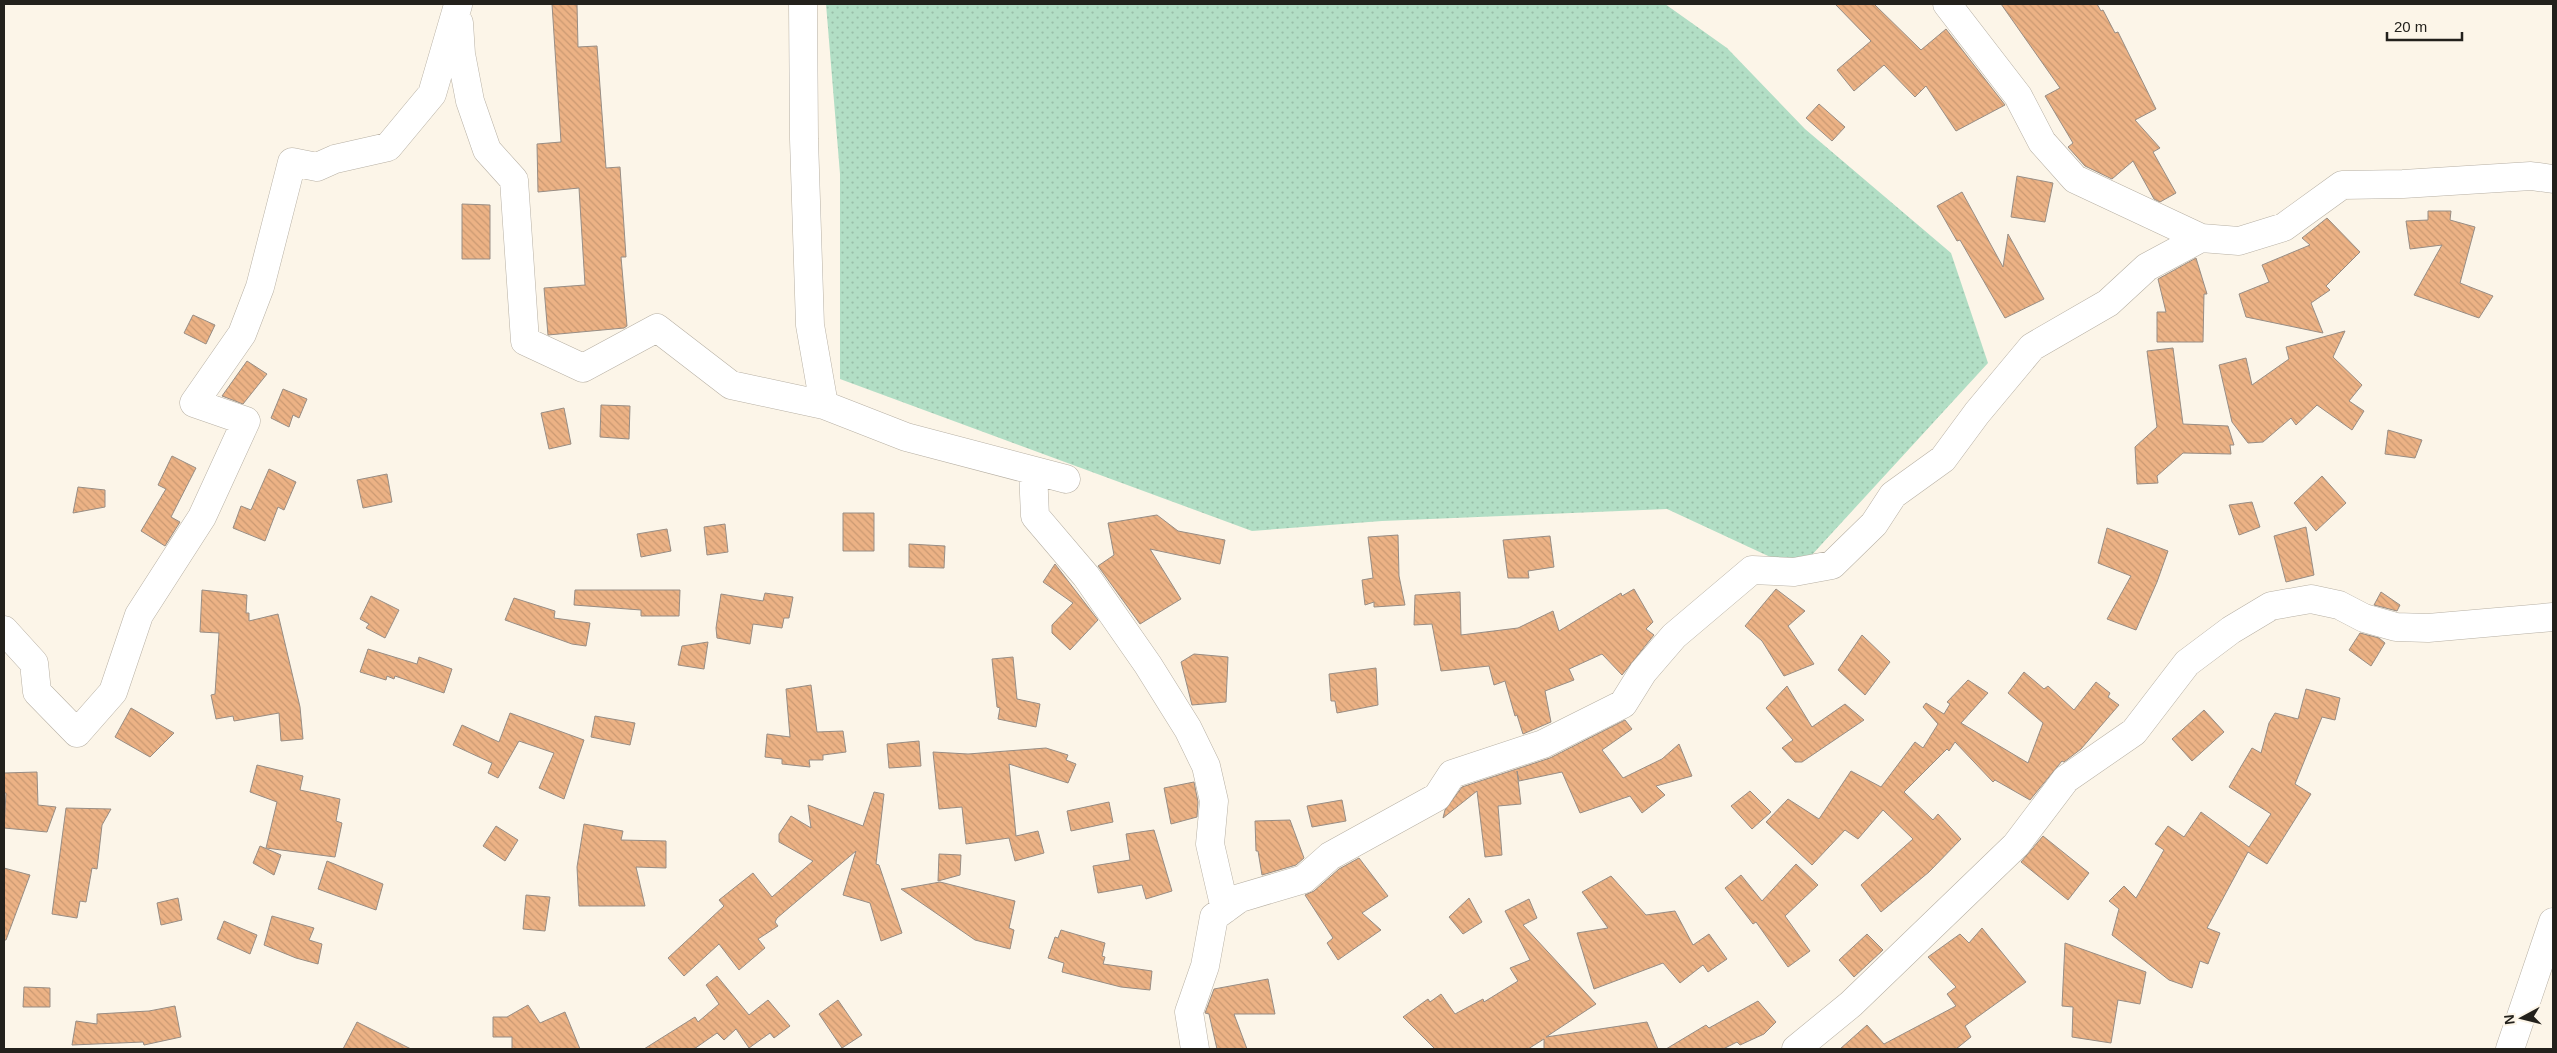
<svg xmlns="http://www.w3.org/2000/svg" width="2557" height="1053" viewBox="0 0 2557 1053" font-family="Arial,sans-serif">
<defs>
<pattern id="grass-dots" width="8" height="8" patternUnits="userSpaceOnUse" patternTransform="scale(1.25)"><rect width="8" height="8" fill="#b2dec5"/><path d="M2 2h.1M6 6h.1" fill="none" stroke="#99bea9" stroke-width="1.8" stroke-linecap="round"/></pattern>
<pattern id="building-back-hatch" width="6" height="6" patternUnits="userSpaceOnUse" patternTransform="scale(1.25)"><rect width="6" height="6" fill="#ecb285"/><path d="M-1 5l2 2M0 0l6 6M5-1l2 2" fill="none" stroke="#ca9972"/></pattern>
</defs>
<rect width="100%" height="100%" fill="#fcf5e8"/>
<path fill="url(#grass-dots)" d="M 826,4 L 1665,4 L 1727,48 L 1805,129 L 1951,253 L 1988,363 L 1798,570 L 1667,509 L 1382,521 L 1252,531 L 840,379 L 840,174 Z"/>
<path fill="url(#building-back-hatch)" stroke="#988d84" d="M 552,4 L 577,4 L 578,47 L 597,46 L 606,168 L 620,167 L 626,257 L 621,257 L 627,326 L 624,328 L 548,335 L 544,288 L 585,285 L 579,188 L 538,192 L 537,144 L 561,142 Z
M 1835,4 L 1874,4 L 1921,50 L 1946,29 L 2005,105 L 1956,131 L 1926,86 L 1915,97 L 1884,65 L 1854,91 L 1837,70 L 1871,41 Z
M 2001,4 L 2097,4 L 2101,11 L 2103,10 L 2115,33 L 2118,32 L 2156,109 L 2135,120 L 2160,148 L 2153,152 L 2176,193 L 2160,202 L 2154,199 L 2133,161 L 2112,179 L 2085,166 L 2068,147 L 2073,143 L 2045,96 L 2060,88 Z
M 1819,104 L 1845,127 L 1832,141 L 1806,118 Z
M 2017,176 L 2053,183 L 2045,222 L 2011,217 Z
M 1962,192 L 2003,267 L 2008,234 L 2044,299 L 2005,318 L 1960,240 L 1957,241 L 1937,206 Z
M 462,204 L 490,205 L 490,259 L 462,259 Z
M 2428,211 L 2451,211 L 2450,220 L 2475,227 L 2460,283 L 2493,296 L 2479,318 L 2414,295 L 2442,245 L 2410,249 L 2406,221 L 2428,220 Z
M 2327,218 L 2360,252 L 2326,286 L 2330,290 L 2311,303 L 2323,333 L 2246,317 L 2239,294 L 2269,282 L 2262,265 L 2310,245 L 2302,238 Z
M 2196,258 L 2207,294 L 2204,294 L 2203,342 L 2157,342 L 2157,312 L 2166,312 L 2158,279 Z
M 193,315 L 215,325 L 206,344 L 184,333 Z
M 2345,331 L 2333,357 L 2362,385 L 2349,401 L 2364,411 L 2352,430 L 2317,405 L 2296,425 L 2291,418 L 2263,442 L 2248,443 L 2232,422 L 2219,365 L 2246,358 L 2252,385 L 2289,359 L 2286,347 Z
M 2173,348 L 2183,424 L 2228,426 L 2234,445 L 2230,445 L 2231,454 L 2183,453 L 2157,476 L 2158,483 L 2137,484 L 2135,447 L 2157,427 L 2147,351 Z
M 247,361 L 267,374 L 243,404 L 222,396 Z
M 283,389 L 307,399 L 299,418 L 293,415 L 289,427 L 271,418 Z
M 601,405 L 630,406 L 629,439 L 600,437 Z
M 564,408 L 571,444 L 549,449 L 541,413 Z
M 2388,430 L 2422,440 L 2415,458 L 2385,454 Z
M 172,456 L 196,468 L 171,517 L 180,522 L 165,546 L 141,531 L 166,489 L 158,485 Z
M 269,469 L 296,482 L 284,510 L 278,507 L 265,541 L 233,528 L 241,506 L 251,510 Z
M 387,474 L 392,502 L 363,508 L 357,480 Z
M 2322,476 L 2346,503 L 2316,531 L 2294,503 Z
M 78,487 L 105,490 L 105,507 L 73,513 Z
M 2252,502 L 2260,527 L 2239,535 L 2229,505 Z
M 843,513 L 874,513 L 874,551 L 843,551 Z
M 1157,515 L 1178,531 L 1225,540 L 1220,564 L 1150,549 L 1181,599 L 1140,624 L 1098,566 L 1114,555 L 1108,523 Z
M 725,524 L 728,552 L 707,555 L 704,527 Z
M 2306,527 L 2314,575 L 2286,582 L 2274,536 Z
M 2107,528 L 2168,551 L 2157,582 L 2136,630 L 2107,619 L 2131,576 L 2098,563 Z
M 667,529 L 671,551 L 641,557 L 637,534 Z
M 1398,535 L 1399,576 L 1405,605 L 1374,607 L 1374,602 L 1365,605 L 1362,580 L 1373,578 L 1368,537 Z
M 1550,536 L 1554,567 L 1528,571 L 1529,578 L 1508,578 L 1503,540 Z
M 909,544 L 945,546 L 944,568 L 909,567 Z
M 1055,564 L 1098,620 L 1070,650 L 1052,633 L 1052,625 L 1073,603 L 1043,582 Z
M 1634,589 L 1653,622 L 1646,629 L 1654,635 L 1622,675 L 1602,654 L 1569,669 L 1574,680 L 1545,691 L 1551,722 L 1523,734 L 1517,715 L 1515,716 L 1505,681 L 1494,685 L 1489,666 L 1441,671 L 1432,624 L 1414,625 L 1415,595 L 1460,592 L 1461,635 L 1518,628 L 1553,611 L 1559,631 L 1621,593 L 1622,596 Z
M 1776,589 L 1805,611 L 1788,626 L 1814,664 L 1784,676 L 1762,641 L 1745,626 Z
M 202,590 L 247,595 L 246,613 L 249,613 L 249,621 L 278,614 L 300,707 L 303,739 L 281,741 L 279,713 L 234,721 L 233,716 L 216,719 L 211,695 L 215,694 L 219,633 L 200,632 Z
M 575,590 L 680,590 L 679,616 L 641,616 L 641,610 L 574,605 Z
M 2381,592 L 2400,605 L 2397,611 L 2374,605 Z
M 765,593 L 793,597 L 789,618 L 784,618 L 782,628 L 753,624 L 750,644 L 717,638 L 716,628 L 721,594 L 763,601 Z
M 371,596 L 399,610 L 385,638 L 366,628 L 369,624 L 360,619 Z
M 514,598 L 555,611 L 554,618 L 590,623 L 586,646 L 572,644 L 505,620 Z
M 2360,633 L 2379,638 L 2385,643 L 2371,666 L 2349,650 Z
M 1862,635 L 1890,662 L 1865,695 L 1838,670 Z
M 708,642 L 704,669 L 678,665 L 682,646 Z
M 368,649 L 417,664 L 419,657 L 452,669 L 444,693 L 395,676 L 394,679 L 387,676 L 386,680 L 360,672 Z
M 1194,654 L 1228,657 L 1226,702 L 1192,705 L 1181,662 Z
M 1013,657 L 1017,699 L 1040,704 L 1036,727 L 998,719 L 1000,708 L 997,707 L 992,659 Z
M 1376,668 L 1378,705 L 1337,713 L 1335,701 L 1331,701 L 1329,674 Z
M 2024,672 L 2044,689 L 2048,686 L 2074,710 L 2096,682 L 2110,693 L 2108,697 L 2119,705 L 2081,749 L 2064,762 L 2062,761 L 2030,800 L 1995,780 L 1993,782 L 1955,742 L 1949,751 L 1947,749 L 1904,792 L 1933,820 L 1938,814 L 1961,839 L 1929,872 L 1881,912 L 1861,885 L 1913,839 L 1883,810 L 1858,839 L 1845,830 L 1812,865 L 1766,822 L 1788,799 L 1819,819 L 1851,771 L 1881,787 L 1915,742 L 1923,748 L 1938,724 L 1923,707 L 1926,703 L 1944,714 L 1950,704 L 1947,702 L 1968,680 L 1988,693 L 1961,723 L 2028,763 L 2043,723 L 2008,693 Z
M 811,685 L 817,732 L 843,731 L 846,752 L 823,755 L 823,760 L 809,760 L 810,767 L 782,764 L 782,759 L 765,757 L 767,734 L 790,737 L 786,689 Z
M 1787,686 L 1812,727 L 1845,704 L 1864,720 L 1802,762 L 1795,762 L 1782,748 L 1793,740 L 1766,708 Z
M 2306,689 L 2340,698 L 2335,720 L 2322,717 L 2295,784 L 2311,794 L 2267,864 L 2248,852 L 2207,928 L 2220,933 L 2208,964 L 2200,961 L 2192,988 L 2169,980 L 2112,935 L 2119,909 L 2109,901 L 2124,886 L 2136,898 L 2164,850 L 2155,844 L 2168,826 L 2184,837 L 2201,812 L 2249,847 L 2271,814 L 2229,787 L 2252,748 L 2261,753 L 2269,723 L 2275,713 L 2298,719 Z
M 131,708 L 174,733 L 150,757 L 115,737 Z
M 2204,710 L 2224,732 L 2192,761 L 2172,739 Z
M 510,713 L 584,740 L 564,799 L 539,788 L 554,753 L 519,741 L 498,778 L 488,773 L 492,763 L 453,745 L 462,725 L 499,742 Z
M 595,716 L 635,723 L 630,745 L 591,737 Z
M 1625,720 L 1632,729 L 1602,750 L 1623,778 L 1662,759 L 1679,744 L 1692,776 L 1656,786 L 1665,795 L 1642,813 L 1630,796 L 1580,813 L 1562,772 L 1519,781 L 1517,771 L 1521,804 L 1498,806 L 1502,855 L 1485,857 L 1477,791 L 1443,818 L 1445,810 L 1462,787 L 1550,758 Z
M 919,741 L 921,766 L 889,768 L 887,744 Z
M 1046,748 L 1068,755 L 1066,760 L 1076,764 L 1068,783 L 1009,764 L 1016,836 L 1038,831 L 1044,853 L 1015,861 L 1009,838 L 966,844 L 962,807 L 939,809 L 933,752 L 968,754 Z
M 257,765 L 303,776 L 300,790 L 340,799 L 336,821 L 342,823 L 335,857 L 266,848 L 277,802 L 250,792 Z
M 37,772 L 38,805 L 56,807 L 47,832 L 4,828 L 6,793 L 4,793 L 4,773 Z
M 1194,782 L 1198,802 L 1197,817 L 1171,824 L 1164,788 Z
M 1750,791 L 1771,812 L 1752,829 L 1731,806 Z
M 874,792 L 884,794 L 876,864 L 879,865 L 902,933 L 881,941 L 870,903 L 843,895 L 856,851 L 777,918 L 775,922 L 778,926 L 758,939 L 765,948 L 739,970 L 719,944 L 684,976 L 668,958 L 724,906 L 719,900 L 753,873 L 772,897 L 813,861 L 779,842 L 779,834 L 791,816 L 811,828 L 808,805 L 863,826 Z
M 1342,800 L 1346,821 L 1312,827 L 1307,806 Z
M 1109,802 L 1113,822 L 1071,831 L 1067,811 Z
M 66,808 L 111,809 L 102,825 L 97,869 L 92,868 L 86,902 L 80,901 L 77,918 L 52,914 Z
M 1290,820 L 1304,858 L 1296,865 L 1262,875 L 1258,851 L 1256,851 L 1255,821 Z
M 584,824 L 623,831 L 621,840 L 666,841 L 666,868 L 636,867 L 645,906 L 579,906 L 577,867 Z
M 496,826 L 518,840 L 505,861 L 483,846 Z
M 1154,830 L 1172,891 L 1146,899 L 1142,885 L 1098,893 L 1093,866 L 1130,860 L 1126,834 Z
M 2043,836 L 2089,873 L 2068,900 L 2021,862 Z
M 260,846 L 281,855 L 274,875 L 253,863 Z
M 939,854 L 961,855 L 960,875 L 938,881 Z
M 1359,858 L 1388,896 L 1362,913 L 1381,930 L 1338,960 L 1327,943 L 1333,938 L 1305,895 L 1314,891 L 1339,869 Z
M 327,861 L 383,884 L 376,910 L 318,889 Z
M 1796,864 L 1818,885 L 1785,916 L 1810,951 L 1788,967 L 1756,922 L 1753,924 L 1725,888 L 1741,875 L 1762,901 Z
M 4,868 L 30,875 L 6,940 L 4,940 Z
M 1611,876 L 1646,915 L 1675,911 L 1693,945 L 1709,934 L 1727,959 L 1708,972 L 1703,965 L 1680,983 L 1663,963 L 1594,989 L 1577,933 L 1608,928 L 1582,892 Z
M 940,882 L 1015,901 L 1009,928 L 1014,930 L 1010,949 L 975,940 L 901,889 Z
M 526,895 L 550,897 L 545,931 L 523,929 Z
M 178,898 L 182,920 L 161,925 L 157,903 Z
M 1469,898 L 1482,922 L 1463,934 L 1449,917 Z
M 1529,899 L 1537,918 L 1523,925 L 1596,1004 L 1546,1037 L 1647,1022 L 1658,1049 L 1544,1049 L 1544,1039 L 1528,1049 L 1435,1049 L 1403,1017 L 1428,999 L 1430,1002 L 1441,994 L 1455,1014 L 1483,999 L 1484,1002 L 1518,981 L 1510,968 L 1530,960 L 1505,911 Z
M 272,916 L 314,928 L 309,940 L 322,944 L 318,964 L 296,958 L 264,945 Z
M 224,921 L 257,935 L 250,954 L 217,939 Z
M 1982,928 L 2026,982 L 1965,1026 L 1971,1037 L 1956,1049 L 1840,1049 L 1867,1025 L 1884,1044 L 1956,1006 L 1947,994 L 1956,987 L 1928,957 L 1960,934 L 1969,943 Z
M 1061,930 L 1105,943 L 1102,956 L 1105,957 L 1103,964 L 1152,971 L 1150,990 L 1121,987 L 1062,972 L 1064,963 L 1048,958 L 1055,937 L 1058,938 Z
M 1867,934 L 1883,950 L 1854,977 L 1839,960 Z
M 2065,943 L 2146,972 L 2140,1004 L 2118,1000 L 2111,1043 L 2072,1037 L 2073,1007 L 2062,1006 Z
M 717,976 L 749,1015 L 768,1000 L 790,1026 L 774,1038 L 770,1033 L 749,1048 L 736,1029 L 724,1040 L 717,1033 L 694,1049 L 644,1049 L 695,1017 L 698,1022 L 719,1004 L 706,985 Z
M 1268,979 L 1275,1014 L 1234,1014 L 1247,1049 L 1217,1049 L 1209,1014 L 1205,1013 L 1214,989 Z
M 24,987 L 50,988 L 50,1007 L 23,1007 Z
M 838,1000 L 862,1035 L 842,1048 L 819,1014 Z
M 1758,1001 L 1776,1022 L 1764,1034 L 1740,1045 L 1737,1042 L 1723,1049 L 1666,1049 L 1706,1025 L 1709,1028 Z
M 528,1005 L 540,1023 L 565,1012 L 580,1049 L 512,1049 L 512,1037 L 493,1037 L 493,1017 L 507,1017 Z
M 175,1006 L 181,1037 L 144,1045 L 143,1042 L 72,1045 L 76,1021 L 97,1024 L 97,1014 L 149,1011 Z
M 357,1022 L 411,1049 L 343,1049 Z"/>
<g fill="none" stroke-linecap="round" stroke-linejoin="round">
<g stroke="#b7b0a4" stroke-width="29">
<path id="minor" d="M 803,4 L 804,139 L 810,325 L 824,405 L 906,437 L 1066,479
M 1947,4 L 2018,96 L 2042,142 L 2075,179 L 2201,238 L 2239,241 L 2284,227 L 2342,185 L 2403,184 L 2531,176 L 2553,179
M 459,23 L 461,54 L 470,101 L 487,150 L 514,180 L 525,341 L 583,368 L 657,328 L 731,385 L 824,405
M 1033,471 L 1035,516 L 1086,576 L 1148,665 L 1188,729 L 1206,766 L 1214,801 L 1210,844 L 1225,909
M 4,630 L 34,663 L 37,692 L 77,733 L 113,692 L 139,615 L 202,517 L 246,421 L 194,403 L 242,334 L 260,287 L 292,162 L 317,167 L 335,159 L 388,147 L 432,94 L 458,5
M 1195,1049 L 1189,1012 L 1205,966 L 1214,917 L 1240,898 L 1304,879 L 1330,856 L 1437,797 L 1452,774 L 1543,744 L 1623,704 L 1643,672 L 1674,636 L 1752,570 L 1794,572 L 1832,565 L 1874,524 L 1893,495 L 1943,459 L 1977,413 L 2032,347 L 2108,303 L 2147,267 L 2201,238
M 1796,1049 L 1851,1004 L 2016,845 L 2066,779 L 2134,732 L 2187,663 L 2231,630 L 2271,606 L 2311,599 L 2339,605 L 2364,618 L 2396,627 L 2428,628 L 2553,617
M 2510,1049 L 2553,922"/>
</g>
<use href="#minor" stroke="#fff" stroke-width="28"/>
</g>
<rect width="2557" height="1053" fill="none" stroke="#23211c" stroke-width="10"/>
<g transform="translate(2522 1018) rotate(263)" stroke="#fcf5e8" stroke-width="4" paint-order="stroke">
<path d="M0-4L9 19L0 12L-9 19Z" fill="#23211c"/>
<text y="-8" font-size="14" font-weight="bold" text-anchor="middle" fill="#23211c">N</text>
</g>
<path d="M2387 32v8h75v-8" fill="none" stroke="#23211c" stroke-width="2.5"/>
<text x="2394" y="32" font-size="15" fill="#23211c" stroke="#fcf5e8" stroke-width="4" paint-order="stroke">20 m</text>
</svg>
